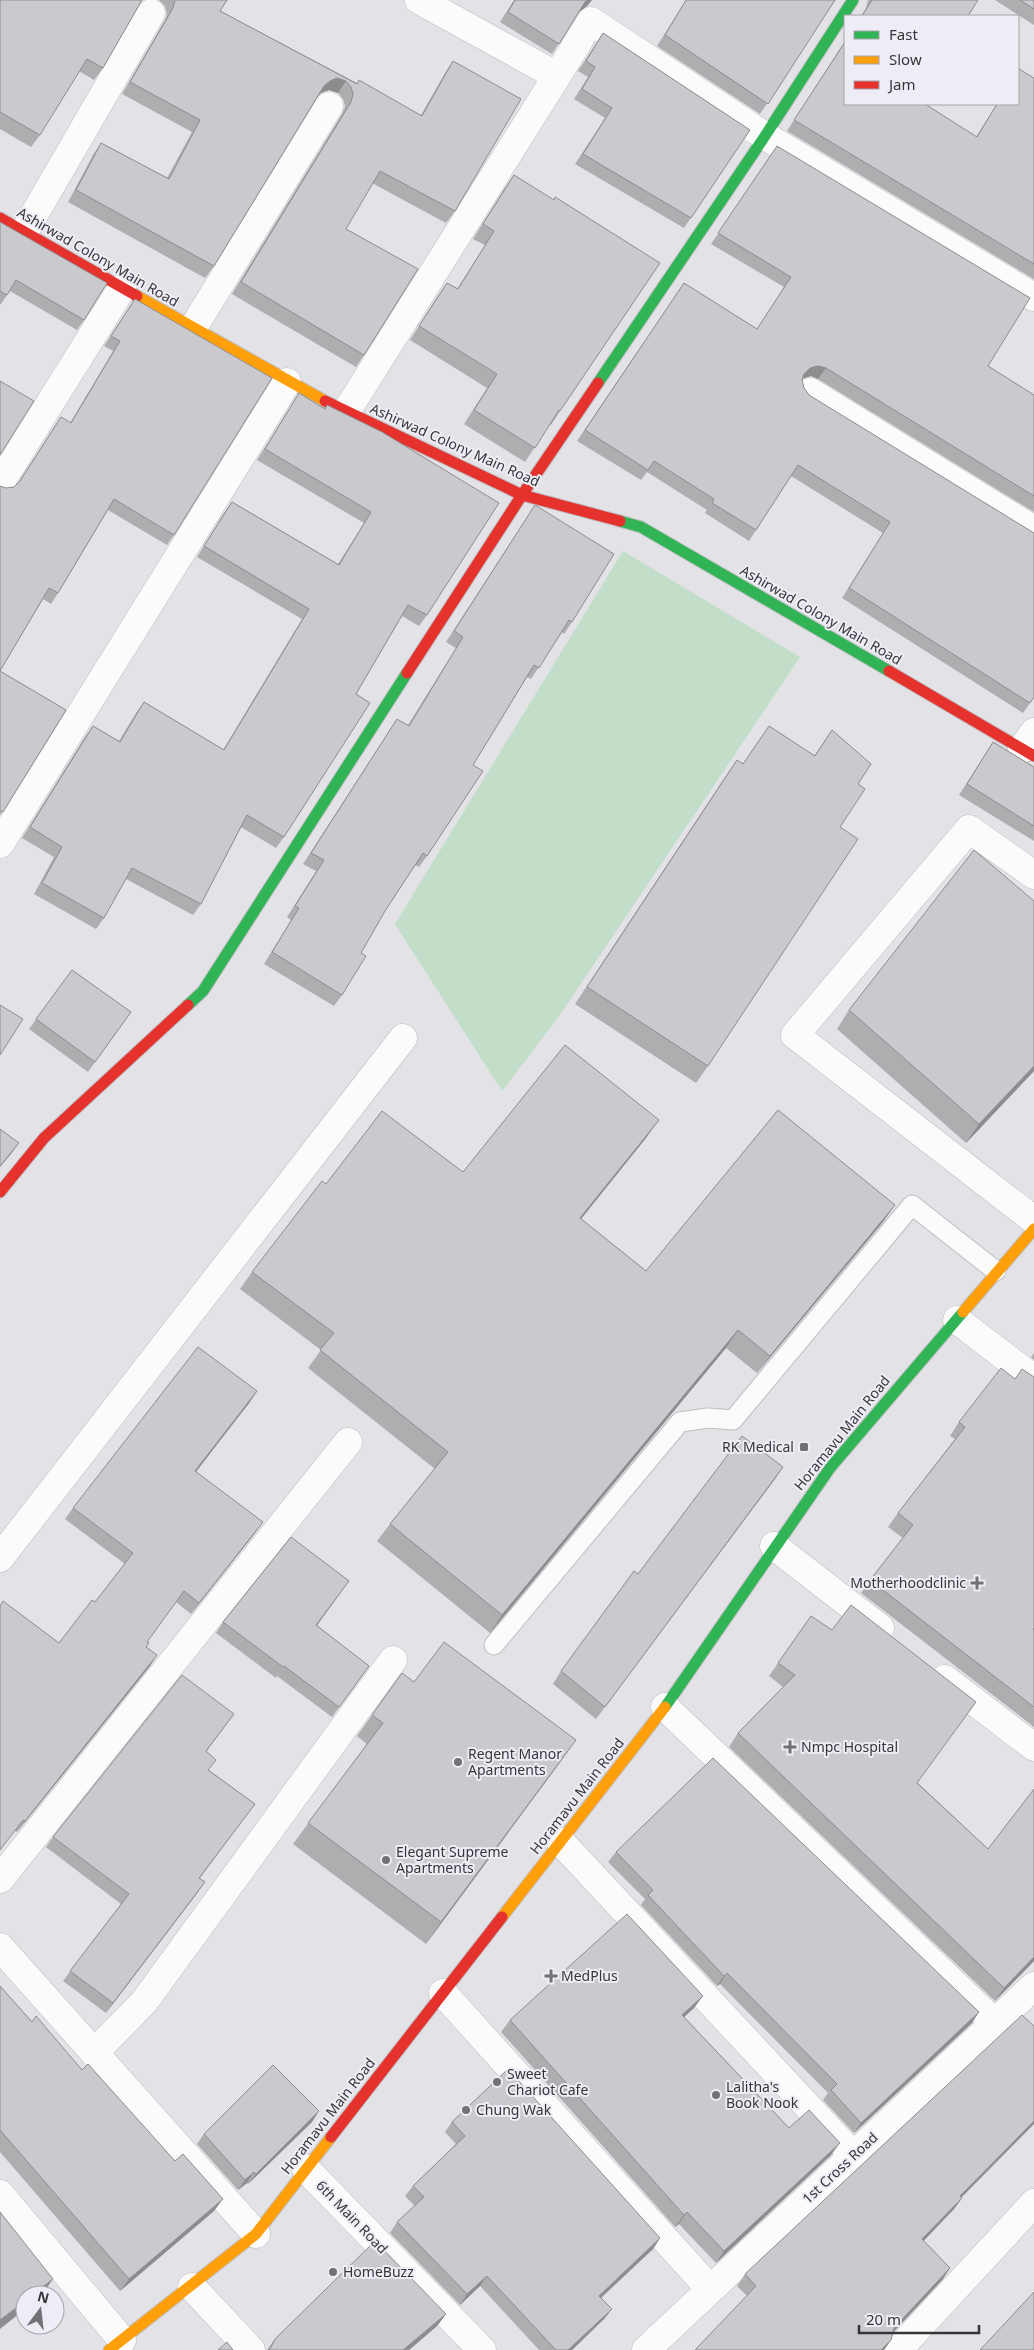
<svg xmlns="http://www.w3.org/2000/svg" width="1034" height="2350" viewBox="0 0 1034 2350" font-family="'Noto Sans',sans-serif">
<rect width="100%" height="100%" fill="#e2e2e7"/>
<path fill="#c2dec8" d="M 623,551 L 800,657 L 560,1015 L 502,1091 L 395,924 Z"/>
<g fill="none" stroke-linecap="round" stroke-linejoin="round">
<g stroke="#bebec2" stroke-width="21">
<path id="lane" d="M 494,1645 L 680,1422 L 708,1418 L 733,1420 L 912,1205 L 996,1271"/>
</g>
<g stroke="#bebec2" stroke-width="29">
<path id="street" d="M 557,76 L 591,21 L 765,136 L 1034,297
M 24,232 L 151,13
M 193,328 L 329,106
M 810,392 L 1034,530
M 346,412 L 557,76 L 419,0
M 0,483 L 122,288
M 1022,749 L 1034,732
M 0,844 L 287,382
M 1034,875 L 969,829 L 795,1035 L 1034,1220
M 957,1320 L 1034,1379
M 774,1546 L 880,1628
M 0,1558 L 403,1038
M 945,1679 L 1034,1747
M 665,1707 L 994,2022
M 561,1842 L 853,2155
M 0,1879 L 348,1442
M 0,1947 L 256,2234
M 443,1993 L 710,2289
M 94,2053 L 144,2002 L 393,1660
M 306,2169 L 482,2350
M 0,2194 L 122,2340
M 192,2287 L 251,2350
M 646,2350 L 1034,1986
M 898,2350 L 1034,2203"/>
</g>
<g stroke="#bebec2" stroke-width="13">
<path id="fast" d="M 598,383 L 765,136 L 853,0
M 620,521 L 641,527 L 889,671
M 188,1005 L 203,991 L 407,673
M 665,1707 L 830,1468 L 963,1312"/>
</g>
<g stroke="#bebec2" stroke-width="13">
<path id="slow" d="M 137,296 L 325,401
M 963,1312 L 1034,1229
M 502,1917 L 665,1707
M 109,2350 L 256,2234 L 331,2137"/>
</g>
<g stroke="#bebec2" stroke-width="13">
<path id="jam" d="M 0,218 L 137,296
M 325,401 L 522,495 L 620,521
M 889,671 L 1034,756
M 407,673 L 522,495 L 598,383
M 0,1192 L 44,1138 L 188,1005
M 331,2137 L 502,1917"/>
</g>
<use href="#lane" stroke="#fbfbfb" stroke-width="19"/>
<use href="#street" stroke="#fbfbfb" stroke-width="28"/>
<use href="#fast" stroke="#30b455" stroke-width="11"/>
<use href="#slow" stroke="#ff9f0a" stroke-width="11"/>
<use href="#jam" stroke="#e5322d" stroke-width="11"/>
</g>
<path fill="#aeaeb1" d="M 0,0 L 141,2 L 103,68 L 94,80 L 79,71 L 40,135 L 31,147 L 0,129 Z
M 159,0 L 227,0 L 220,11 L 357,83 L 421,115 L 445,73 L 453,61 L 455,211 L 446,223 L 372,183 L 346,229 L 364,355 L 356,367 L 232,294 L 342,114 L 345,106 L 343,99 L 338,93 L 329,90 L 321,93 L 318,95 L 214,266 L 205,278 L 68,202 L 93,155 L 101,143 L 167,178 L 192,132 L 122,94 L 165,20 L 167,14 L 165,6 Z
M 514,0 L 592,0 L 587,6 L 579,12 L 552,54 L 500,22 Z
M 686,0 L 835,0 L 760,114 L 657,46 Z
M 868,0 L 978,0 L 968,16 L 861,16 L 866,8 Z
M 995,0 L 1034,0 L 1034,25 Z
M 603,33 L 750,130 L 684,228 L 575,164 L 605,118 L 574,99 L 588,77 L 578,71 Z
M 845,41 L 845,104 L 976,137 L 997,104 L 1018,104 L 1034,78 L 1034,279 L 787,131 Z
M 777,146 L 988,366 L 1034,395 L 1034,512 L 818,379 L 811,376 L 803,378 L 802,380 L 804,388 L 1034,697 L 1023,713 L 842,598 L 883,533 L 791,476 L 749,541 L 705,513 L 707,510 L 647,472 L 641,480 L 577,441 L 684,283 L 757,329 L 784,287 L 711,244 Z
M 514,175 L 560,411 L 551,425 L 550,424 L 525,462 L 464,424 L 487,388 L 410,340 L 437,297 L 447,283 L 457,289 L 485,245 L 473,239 L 504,189 Z
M 0,222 L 84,320 L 77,330 L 10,291 L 0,305 Z
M 135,299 L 174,535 L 167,545 L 108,510 L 58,593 L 51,604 L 43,599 L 0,671 L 66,710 L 0,815 L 0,486 L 6,488 L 14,487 L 18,483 L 61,417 L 70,423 L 113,351 L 104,346 Z
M 299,393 L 325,409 L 427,615 L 419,626 L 402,616 L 356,694 L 284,837 L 276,848 L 241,827 L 201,904 L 193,915 L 126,879 L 104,918 L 96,929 L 34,894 L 54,857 L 22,838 L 85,737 L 93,726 L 119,741 L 136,713 L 144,702 L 223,750 L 302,619 L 197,557 L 224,513 L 232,502 L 338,564 L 364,523 L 257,460 Z
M 535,505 L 572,622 L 564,634 L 562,632 L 531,679 L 527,677 L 473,765 L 427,856 L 419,867 L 415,865 L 385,911 L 361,953 L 342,995 L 334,1006 L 264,964 L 291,920 L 287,917 L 316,871 L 303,864 L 397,719 L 408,725 L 456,648 L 446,642 Z
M 769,726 L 814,756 L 832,730 L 858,784 L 840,827 L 708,1066 L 696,1083 L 575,1004 L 725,777 L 737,760 L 743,764 Z
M 993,742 L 1034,767 L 1034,841 L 959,795 Z
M 72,970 L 131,1012 L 88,1072 L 29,1029 Z
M 849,1010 L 1034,1071 L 966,1143 L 837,1029 Z
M 646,1138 L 581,1219 L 646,1271 L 883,1222 L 757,1373 L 726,1348 L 490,1633 L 377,1541 L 390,1524 L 435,1469 L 308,1368 L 321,1350 L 240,1289 L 252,1272 L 326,1184 L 463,1172 Z
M 1034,1353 L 1034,1360 L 1031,1357 Z
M 1034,1377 L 1034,1727 L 861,1593 L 903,1538 L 888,1527 L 898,1513 L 955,1439 L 950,1436 L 959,1422 L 1015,1379 Z
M 257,1391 L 196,1472 L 255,1533 L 191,1614 L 176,1602 L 147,1642 L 147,1647 L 150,1666 L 17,1832 L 15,1831 L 59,1643 L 95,1602 L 125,1564 L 65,1519 L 73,1508 Z
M 783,1467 L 596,1719 L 553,1684 L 561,1671 L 638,1574 Z
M 349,1581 L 317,1626 L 369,1666 L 332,1717 L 277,1676 L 276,1678 L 216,1633 L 223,1622 Z
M 811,1616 L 918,1783 L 988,1849 L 1034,1789 L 1034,1961 L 995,2001 L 729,1747 L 738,1733 L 783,1687 L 769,1676 Z
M 414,1682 L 561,1761 L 426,1944 L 293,1844 L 367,1744 L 357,1736 L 372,1715 Z
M 234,1714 L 206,1752 L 209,1770 L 255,1804 L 200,1878 L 198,1892 L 106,2013 L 63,1981 L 121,1904 L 46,1847 L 53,1837 Z
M 616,1852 L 972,2023 L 854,2133 L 823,2100 L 828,2093 L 720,1984 L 717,1986 L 641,1905 L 645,1899 L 608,1862 Z
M 0,1986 L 32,2022 L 82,2070 L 214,2211 L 120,2291 L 0,2152 Z
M 694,2008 L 684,2017 L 789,2128 L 831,2155 L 716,2263 L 679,2224 L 675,2227 L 501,2032 L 510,2020 Z
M 312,2122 L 248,2184 L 247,2183 L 238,2190 L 197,2144 L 204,2134 Z
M 452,2122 L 660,2238 L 653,2249 L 601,2298 L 612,2309 L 604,2319 L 572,2350 L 539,2350 L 480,2286 L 460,2305 L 390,2233 L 397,2222 L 415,2206 L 405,2196 L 413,2186 L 456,2144 L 445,2132 Z
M 962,2197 L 962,2198 L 954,2209 L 923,2241 L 943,2279 L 893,2332 L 891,2340 L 884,2350 L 695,2350 L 747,2296 L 737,2286 L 745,2274 Z
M 446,2314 L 437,2326 L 409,2350 L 267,2350 L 275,2339 Z"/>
<path fill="#8d8d90" d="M 589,0 L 592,0 L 587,6 L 578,13 L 585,2 Z
M 337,78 L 346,81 L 338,93 L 329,90 L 321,93 L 316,98 L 324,86 L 330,81 Z
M 818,366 L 826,368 L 818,379 L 811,376 L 802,379 L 804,374 L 810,368 Z
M 1034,1066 L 1034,1071 L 966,1143 L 979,1124 Z
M 659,1120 L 646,1138 L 568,1235 L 580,1218 Z
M 19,1143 L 11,1154 L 0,1167 L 0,1166 Z
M 895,1205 L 883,1222 L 757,1373 L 770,1356 Z
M 738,1330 L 726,1348 L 490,1633 L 502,1615 Z
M 257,1391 L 250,1402 L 188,1482 L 195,1471 Z
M 783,1467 L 775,1479 L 596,1719 L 605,1707 Z
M 263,1522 L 255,1533 L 191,1614 L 199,1603 Z
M 157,1655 L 150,1666 L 17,1832 L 25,1821 Z
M 576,1740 L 561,1761 L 426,1944 L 441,1922 Z
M 205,1882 L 198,1892 L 106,2013 L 113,2003 Z
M 1034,1957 L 1034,1961 L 995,2001 L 1004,1988 Z
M 727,1973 L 720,1984 L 717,1986 L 724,1976 Z
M 703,1996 L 694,2008 L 673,2027 L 682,2015 Z
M 979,2012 L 972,2023 L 854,2133 L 861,2123 Z
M 319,2111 L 312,2122 L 248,2184 L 256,2174 Z
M 1034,2121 L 1034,2124 L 952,2207 L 960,2196 Z
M 840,2143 L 831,2155 L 716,2263 L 724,2251 Z
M 254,2172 L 247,2183 L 238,2190 L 245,2180 Z
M 962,2198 L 954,2209 L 914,2251 L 922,2239 Z
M 223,2199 L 214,2211 L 120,2291 L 129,2279 Z
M 687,2212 L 679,2224 L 675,2227 L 684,2215 Z
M 660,2238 L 653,2249 L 592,2306 L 599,2296 Z
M 950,2268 L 943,2279 L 887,2339 L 894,2328 Z
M 487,2276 L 480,2286 L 460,2305 L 467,2294 Z
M 53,2279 L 42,2295 L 32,2295 Z
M 25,2301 L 25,2309 L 0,2329 L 0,2320 Z
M 612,2309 L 604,2319 L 572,2350 L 568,2350 Z
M 446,2314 L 437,2326 L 409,2350 L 403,2350 Z
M 891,2340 L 884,2350 L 881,2350 Z"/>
<path fill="#cacace" stroke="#8d8d90" d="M 0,0 L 142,0 L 103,68 L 87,59 L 40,135 L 0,112 Z
M 175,0 L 227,0 L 220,11 L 357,84 L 359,80 L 422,116 L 453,61 L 521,99 L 455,211 L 380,171 L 346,229 L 418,269 L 364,355 L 241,282 L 351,102 L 353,94 L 351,87 L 346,81 L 337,78 L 330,81 L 324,86 L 214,266 L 76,190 L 101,143 L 169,179 L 200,120 L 130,82 L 173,8 Z
M 515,0 L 589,0 L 585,2 L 559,44 L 508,12 Z
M 686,0 L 835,0 L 768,104 L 665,35 Z
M 872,0 L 978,0 L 968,16 L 862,16 Z
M 1020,0 L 1034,0 L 1034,9 Z
M 603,33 L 750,130 L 691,218 L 583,154 L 612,108 L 582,89 L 595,67 L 586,61 Z
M 845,42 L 845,104 L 925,104 L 977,137 L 997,104 L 1018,104 L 1018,71 L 1019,69 L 1034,78 L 1034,264 L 794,120 Z
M 777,146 L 1030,298 L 988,366 L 1034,395 L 1034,496 L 826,368 L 818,366 L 810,368 L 804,374 L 802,380 L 804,388 L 809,395 L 1034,533 L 1034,697 L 1030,703 L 849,588 L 890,522 L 798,465 L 756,530 L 712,503 L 714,499 L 654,461 L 648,470 L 585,430 L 684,283 L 757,329 L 791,277 L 718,233 Z
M 514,175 L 554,200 L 555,197 L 660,263 L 560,411 L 559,410 L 535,448 L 474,410 L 497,374 L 419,326 L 447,283 L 458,289 L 494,231 L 483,224 Z
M 0,222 L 107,283 L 84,320 L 16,280 L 7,295 L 0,291 Z
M 135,299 L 272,378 L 174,535 L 114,499 L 58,593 L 49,588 L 0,671 L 66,710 L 3,812 L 0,810 L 0,486 L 6,488 L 14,487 L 20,481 L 61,417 L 71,423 L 120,341 L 111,336 Z
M 0,381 L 34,401 L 0,455 Z
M 299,393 L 325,409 L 327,405 L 382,432 L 499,503 L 427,615 L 408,605 L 356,694 L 370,703 L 284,837 L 247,815 L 201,904 L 132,868 L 104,918 L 42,883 L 62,847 L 30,827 L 93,726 L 120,742 L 144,702 L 224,750 L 309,609 L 204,546 L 232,502 L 339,565 L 371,512 L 265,449 Z
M 535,505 L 614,554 L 572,622 L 569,620 L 539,668 L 534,665 L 473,765 L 483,771 L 427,856 L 423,853 L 385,911 L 361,953 L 366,956 L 342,995 L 272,952 L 299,908 L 295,906 L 324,860 L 311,853 L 397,719 L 409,726 L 463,637 L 454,631 Z
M 769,726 L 815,756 L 832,730 L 871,764 L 858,784 L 865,789 L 840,827 L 858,839 L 708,1066 L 587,987 L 737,760 L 743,764 Z
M 993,742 L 1034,767 L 1034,826 L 967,784 Z
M 974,850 L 1034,901 L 1034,1066 L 979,1124 L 849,1010 Z
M 72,970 L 131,1012 L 95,1062 L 36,1019 Z
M 0,1005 L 23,1019 L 0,1055 Z
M 565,1045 L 659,1120 L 580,1218 L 646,1271 L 778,1110 L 895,1205 L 770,1356 L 738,1330 L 502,1615 L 390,1524 L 448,1452 L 320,1350 L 334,1333 L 252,1272 L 322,1181 L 326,1184 L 382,1111 L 463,1172 Z
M 0,1129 L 19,1143 L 0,1166 Z
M 198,1347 L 257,1391 L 195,1471 L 263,1522 L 199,1603 L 184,1591 L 147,1642 L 149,1643 L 146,1647 L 157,1655 L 25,1821 L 23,1820 L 0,1850 L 0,1606 L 3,1601 L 59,1643 L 92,1600 L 95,1602 L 133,1553 L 73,1508 Z
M 1001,1368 L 1015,1379 L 1022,1369 L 1034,1377 L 1034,1628 L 1033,1629 L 1034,1630 L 1034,1707 L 870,1580 L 913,1525 L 898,1513 L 965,1427 L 959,1422 Z
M 742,1436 L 783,1467 L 605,1707 L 561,1671 L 634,1571 L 638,1574 Z
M 291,1537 L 349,1581 L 316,1625 L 369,1666 L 339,1707 L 284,1666 L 283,1667 L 223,1622 Z
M 851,1605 L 976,1702 L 917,1783 L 988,1849 L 1034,1789 L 1034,1957 L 1004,1988 L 738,1733 L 795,1675 L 778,1663 L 811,1616 L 832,1630 Z
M 444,1642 L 576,1740 L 441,1922 L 308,1823 L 383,1723 L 372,1715 L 402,1673 L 414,1682 Z
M 182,1675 L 234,1714 L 206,1751 L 216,1760 L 208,1770 L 255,1804 L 199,1878 L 205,1882 L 113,2003 L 70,1971 L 129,1894 L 53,1837 Z
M 713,1758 L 979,2012 L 861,2123 L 831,2090 L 837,2084 L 727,1973 L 724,1976 L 648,1895 L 653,1890 L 616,1852 Z
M 627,1914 L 703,1996 L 682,2015 L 789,2128 L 809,2110 L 840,2143 L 724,2251 L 687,2212 L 684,2215 L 510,2020 Z
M 0,1986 L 32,2022 L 36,2016 L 82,2070 L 88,2064 L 175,2161 L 183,2154 L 223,2199 L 129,2279 L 0,2130 Z
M 1022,2015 L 1034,2026 L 1034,2121 L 960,2196 L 962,2198 L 922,2239 L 950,2268 L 894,2328 L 891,2340 L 881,2350 L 695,2350 L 756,2286 L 745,2274 Z
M 273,2065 L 319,2111 L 256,2174 L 254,2172 L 245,2180 L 204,2134 Z
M 508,2069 L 660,2238 L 599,2296 L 612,2309 L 568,2350 L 556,2350 L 487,2276 L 467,2294 L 397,2222 L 424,2197 L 413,2186 L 465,2136 L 452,2122 Z
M 0,2212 L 53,2279 L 32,2295 L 25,2295 L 25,2301 L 0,2320 Z
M 375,2241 L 446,2314 L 403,2350 L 268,2350 L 270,2349 L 275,2339 Z
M 1034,2292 L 1034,2350 L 980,2350 Z
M 227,2342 L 233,2350 L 218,2350 Z"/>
<g fill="#727276" stroke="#eeedf6" stroke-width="2">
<rect x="799" y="1442" width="10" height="10" rx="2.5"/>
<path d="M974.5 1575.5h5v5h5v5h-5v5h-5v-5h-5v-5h5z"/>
<path d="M787.5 1739.5h5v5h5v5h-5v5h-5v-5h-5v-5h5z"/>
<circle cx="458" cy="1762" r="5"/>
<circle cx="386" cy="1860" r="5"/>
<path d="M548.5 1968.5h5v5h5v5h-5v5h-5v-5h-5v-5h5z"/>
<circle cx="497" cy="2082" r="5"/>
<circle cx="716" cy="2095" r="5"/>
<circle cx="466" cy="2110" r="5"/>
<circle cx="333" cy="2272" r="5"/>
</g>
<g text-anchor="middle" stroke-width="4" stroke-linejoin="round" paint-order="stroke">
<g font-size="14" fill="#363539" stroke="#eeedf6">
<text transform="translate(98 257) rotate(30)" y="5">Ashirwad Colony Main Road</text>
<text transform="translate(455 445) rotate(24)" y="5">Ashirwad Colony Main Road</text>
<text transform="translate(821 615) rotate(30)" y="5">Ashirwad Colony Main Road</text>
<text transform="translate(842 1433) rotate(-51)" y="5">Horamavu Main Road</text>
<text transform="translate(577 1796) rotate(-52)" y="5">Horamavu Main Road</text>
<text transform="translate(328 2116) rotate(-52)" y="5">Horamavu Main Road</text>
<text transform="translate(840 2168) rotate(-43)" y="5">1st Cross Road</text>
<text transform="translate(352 2217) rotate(46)" y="5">6th Main Road</text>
</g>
<g font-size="14" fill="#363539" stroke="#eeedf6" text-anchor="start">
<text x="794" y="1452" text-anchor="end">RK Medical</text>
<text x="966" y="1588" text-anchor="end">Motherhoodclinic</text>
<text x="801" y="1752">Nmpc Hospital</text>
<text x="468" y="1759">Regent Manor<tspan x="468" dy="16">Apartments</tspan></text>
<text x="396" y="1857">Elegant Supreme<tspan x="396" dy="16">Apartments</tspan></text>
<text x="561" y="1981">MedPlus</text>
<text x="507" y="2079">Sweet<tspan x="507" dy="16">Chariot Cafe</tspan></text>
<text x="726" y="2092">Lalitha's<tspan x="726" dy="16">Book Nook</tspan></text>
<text x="476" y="2115">Chung Wak</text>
<text x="343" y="2277">HomeBuzz</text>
</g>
</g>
<rect x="844" y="15" width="175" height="90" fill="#eeedf6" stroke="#a4a3aa"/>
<rect x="854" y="31" width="25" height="8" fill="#30b455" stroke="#a4a3aa"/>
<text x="889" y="40" font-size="15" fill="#363539">Fast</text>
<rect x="854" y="56" width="25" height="8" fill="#ff9f0a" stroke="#a4a3aa"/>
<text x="889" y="65" font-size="15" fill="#363539">Slow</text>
<rect x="854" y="81" width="25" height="8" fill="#e5322d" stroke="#a4a3aa"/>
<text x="889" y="90" font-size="15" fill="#363539">Jam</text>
<g transform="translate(40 2310) rotate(15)"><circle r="24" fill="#eeedf6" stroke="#a4a3aa"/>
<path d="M0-4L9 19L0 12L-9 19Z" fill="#727276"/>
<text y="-8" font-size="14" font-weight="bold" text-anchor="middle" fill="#363539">N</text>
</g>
<path d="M859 2325v8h120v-8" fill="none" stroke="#363539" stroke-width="2.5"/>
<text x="866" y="2325" font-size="15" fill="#363539" stroke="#eeedf6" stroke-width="4" paint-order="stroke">20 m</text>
</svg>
